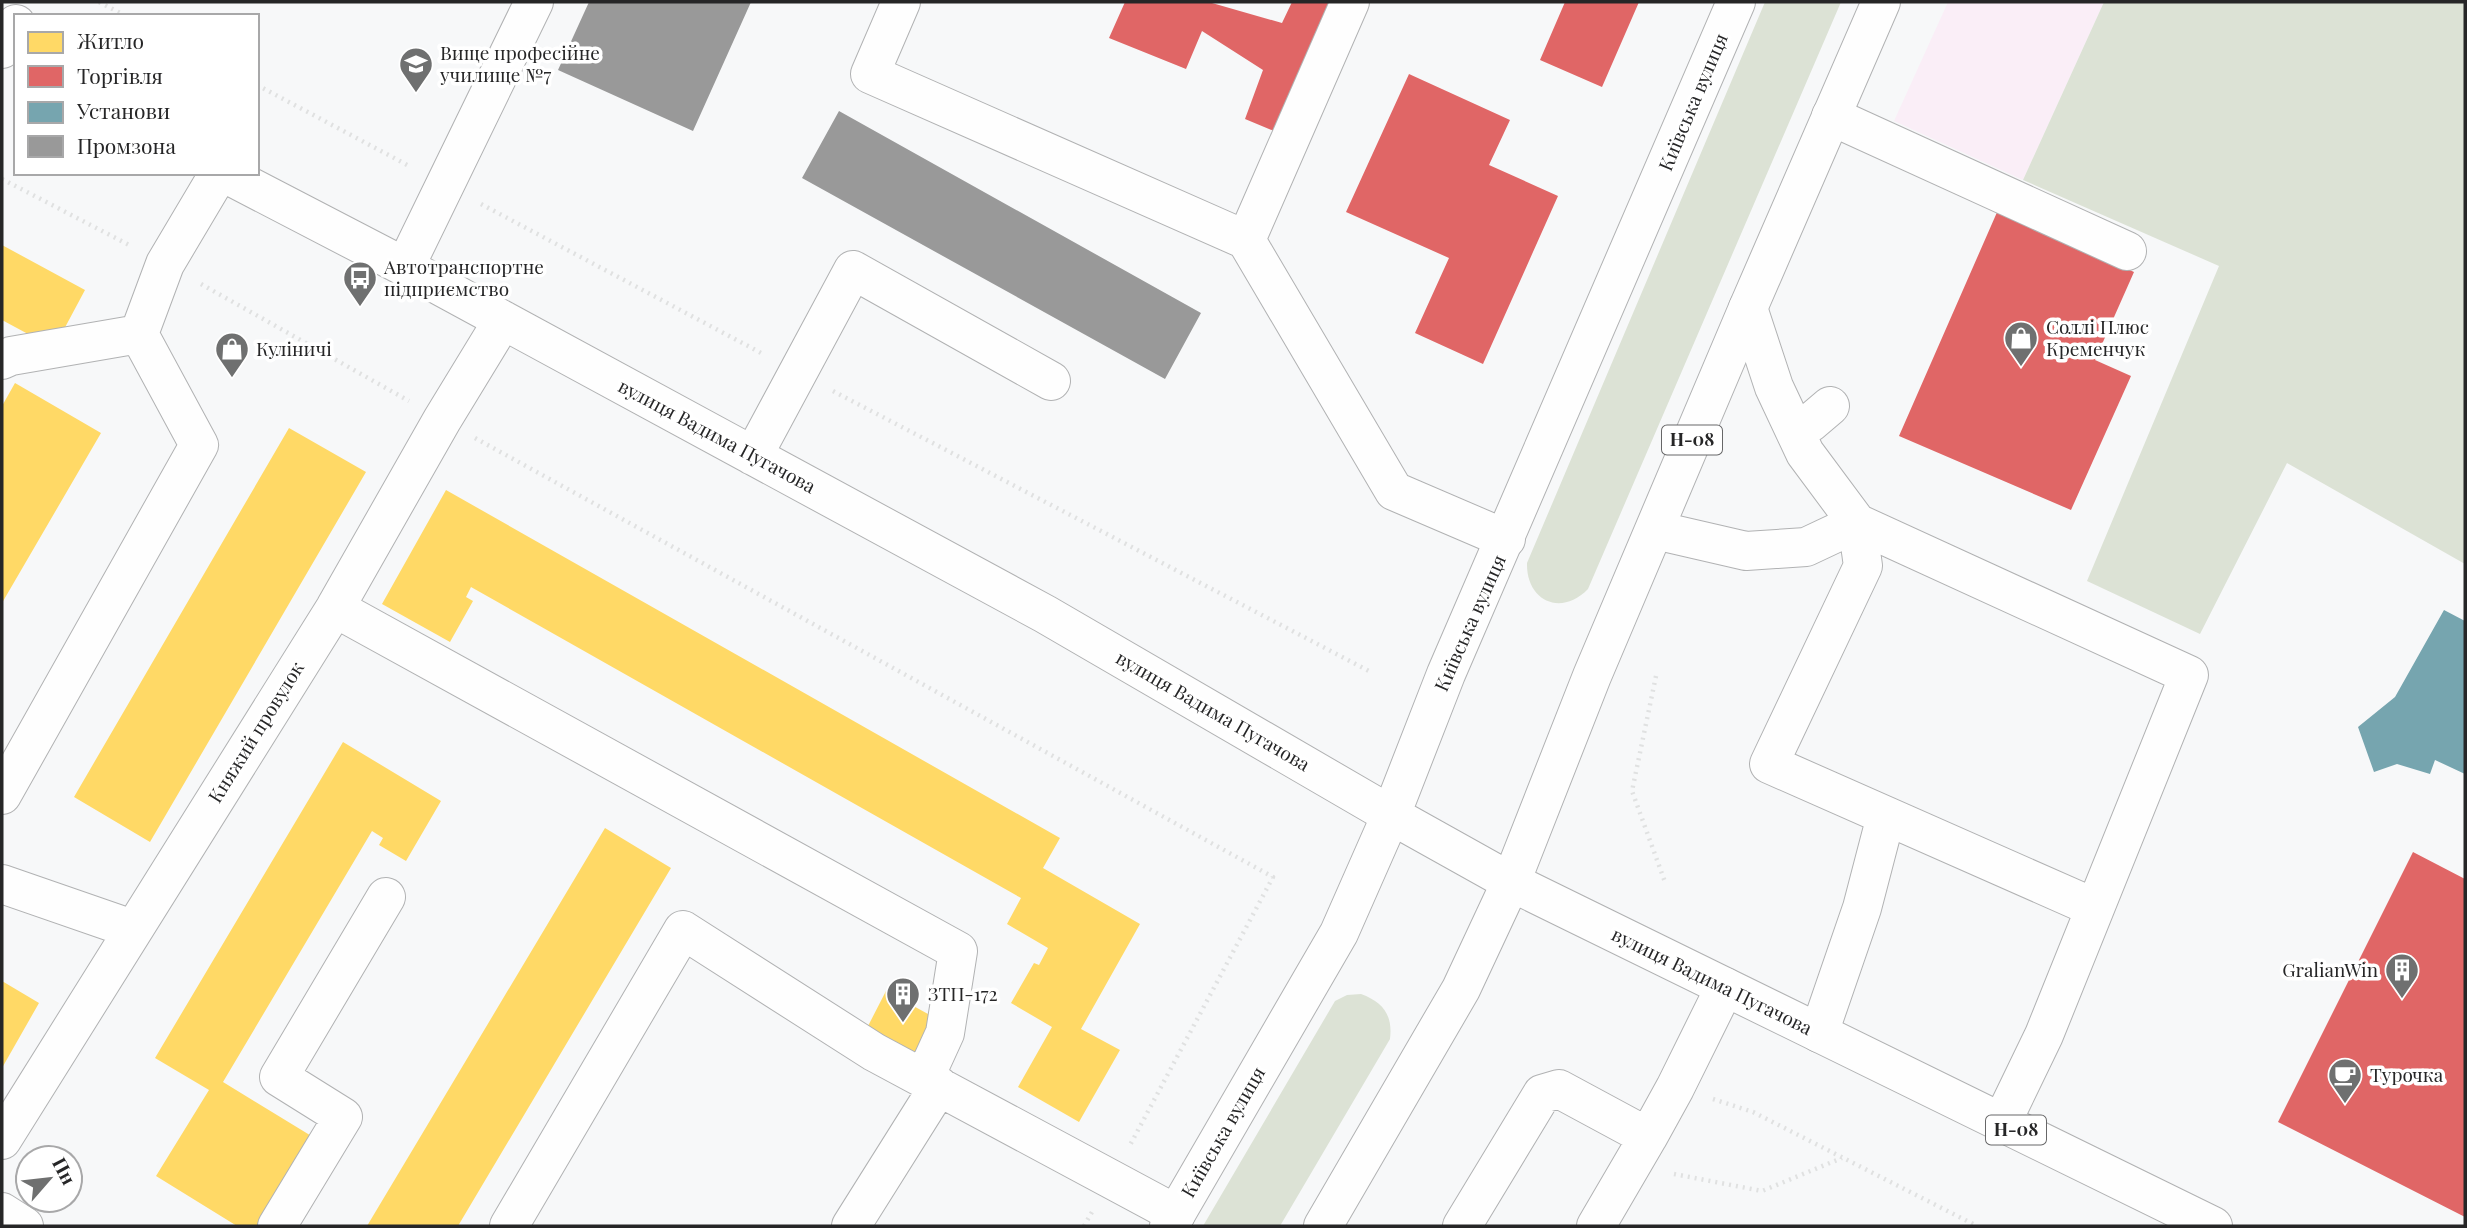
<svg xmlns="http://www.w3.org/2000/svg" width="2467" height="1228" viewBox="0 0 2467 1228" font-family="'Playfair Display',serif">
<rect width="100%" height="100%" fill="#f7f8f9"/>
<path fill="#faeef7" d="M 1948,2 L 2104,2 L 2023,180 L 1894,121 Z"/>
<path fill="#dce2d5" d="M 1765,2 L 1841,2 L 1588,589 C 1561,617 1526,601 1527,563 Z
M 2104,2 L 2465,2 L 2465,564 L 2287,463 L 2200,634 L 2087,581 L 2219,266 L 2023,180 Z
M 1361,994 C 1383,1002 1393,1015 1390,1039 L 1280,1226 L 1203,1226 L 1335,1001 L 1347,995 Z"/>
<path fill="#ffd966" d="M 2,245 L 85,290 L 54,348 L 2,320 Z
M 15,383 L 101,433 L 2,603 L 2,406 Z
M 289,428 L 366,472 L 150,842 L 74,797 Z
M 446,490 L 1060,838 L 1043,868 L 1140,924 L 1081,1029 L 1120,1050 L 1079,1122 L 1018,1087 L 1052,1027 L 1011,1003 L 1034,963 L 1039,965 L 1048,948 L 1007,924 L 1021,898 L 471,587 L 466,597 L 473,601 L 450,642 L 382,604 Z
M 343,742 L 441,801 L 406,861 L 379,845 L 383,838 L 372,831 L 223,1082 L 313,1137 L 258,1226 L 237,1226 L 156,1176 L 209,1090 L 155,1058 Z
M 605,828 L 671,868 L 458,1226 L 367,1226 Z
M 2,981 L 39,1003 L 2,1068 Z
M 886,991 L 939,1020 L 919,1056 L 867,1028 Z"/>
<path fill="#e06666" d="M 1125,2 L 1213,2 L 1212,3 L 1282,23 L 1292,2 L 1331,2 L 1274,131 L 1245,119 L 1263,70 L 1202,31 L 1186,69 L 1109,38 Z
M 1565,2 L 1639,2 L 1602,87 L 1540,60 Z
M 1409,74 L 1510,120 L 1489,165 L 1558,196 L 1483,364 L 1415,333 L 1449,258 L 1346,212 Z
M 1998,210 L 2134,272 L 2095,360 L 2131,376 L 2071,510 L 1899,436 Z
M 2413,852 L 2465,879 L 2465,1217 L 2278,1122 Z"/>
<path fill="#76a5af" d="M 2444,610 L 2465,621 L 2465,774 L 2435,760 L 2430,774 L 2397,764 L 2374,772 L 2358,727 L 2395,697 Z"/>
<path fill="#999" d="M 589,2 L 751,2 L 693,131 L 558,70 Z
M 839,111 L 1201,313 L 1165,379 L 802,178 Z"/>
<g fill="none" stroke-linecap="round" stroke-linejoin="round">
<g stroke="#b1b2b3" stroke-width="40">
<path id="minor" d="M 901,2 L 870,74 L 1246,240 L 1394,491 L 1506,539
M 2,49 L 16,24
M 1831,116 L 2127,251
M 224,173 L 405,267 L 1045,614 L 1391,815
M 1246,240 L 1350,2
M 405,267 L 534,2
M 1748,308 L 1774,387 L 1805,453 L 1857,523 L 1863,566 L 1769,764 L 2095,908
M 2,360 L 11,356 L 139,334
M 1793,427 L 1810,423 L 1830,406
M 753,456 L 853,270 L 1051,381
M 1655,530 L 1746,551 L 1806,547 L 1857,523 L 2189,675 L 2044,1035 L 2002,1122
M 335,608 L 958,951 L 945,1033 L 924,1079
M 2,795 L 199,445 L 139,334 L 165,264 L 219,173
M 2,884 L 132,929
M 1819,1033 L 1862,908 L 1886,816
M 2,1140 L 335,608 L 442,420 L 503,320
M 2,1212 L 24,1226
M 277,1226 L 343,1117 L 279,1077 L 386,897
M 509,1226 L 683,930 L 874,1052 L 1176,1214
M 851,1226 L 939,1086
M 1462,1226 L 1542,1094 L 1559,1089 L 1648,1137 L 1675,1088 L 1725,987
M 1596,1226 L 1648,1137"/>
</g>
<g stroke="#b1b2b3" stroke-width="40">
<path id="major" d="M 1391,815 L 1511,882 L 2213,1226
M 1169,1226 L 1339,933 L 1391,815 L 1446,674 L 1736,2
M 1323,1226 L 1461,989 L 1511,882 L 1592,676 L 1748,308 L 1881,2"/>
</g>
<path stroke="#e0e1e1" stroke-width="4.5" stroke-dasharray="2 5" stroke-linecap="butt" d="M 99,2 L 126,16
M 257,85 L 411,167
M 2,179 L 131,246
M 481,204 L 763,354
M 201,284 L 409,401
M 833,391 L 1369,671
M 475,438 L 1273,877 L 1129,1147
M 1656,676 L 1632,791 L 1665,882
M 1713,1099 L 1753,1112 L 1977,1226
M 1674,1174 L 1762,1191 L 1842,1158
M 1084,1226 L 1092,1212"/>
<use href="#minor" stroke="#fefefe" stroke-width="38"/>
<use href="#major" stroke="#fefefe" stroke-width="38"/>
</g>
<defs>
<g id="university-pin" transform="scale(1.75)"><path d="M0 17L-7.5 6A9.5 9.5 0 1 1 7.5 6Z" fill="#6f7070" stroke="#fff"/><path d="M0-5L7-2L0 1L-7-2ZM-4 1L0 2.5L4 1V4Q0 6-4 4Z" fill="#fff"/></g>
<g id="bus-pin" transform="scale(1.75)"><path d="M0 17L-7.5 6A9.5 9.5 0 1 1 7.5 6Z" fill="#6f7070" stroke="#fff"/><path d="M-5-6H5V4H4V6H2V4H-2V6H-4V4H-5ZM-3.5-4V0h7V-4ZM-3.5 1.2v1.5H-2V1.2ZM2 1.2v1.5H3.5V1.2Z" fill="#fff"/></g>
<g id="shop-pin" transform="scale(1.75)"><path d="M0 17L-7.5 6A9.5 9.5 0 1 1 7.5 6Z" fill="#6f7070" stroke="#fff"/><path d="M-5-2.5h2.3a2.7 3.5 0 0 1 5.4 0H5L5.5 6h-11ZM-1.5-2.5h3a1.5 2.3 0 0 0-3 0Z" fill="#fff"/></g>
<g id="building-pin" transform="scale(1.75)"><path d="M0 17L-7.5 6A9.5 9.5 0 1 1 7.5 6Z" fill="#6f7070" stroke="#fff"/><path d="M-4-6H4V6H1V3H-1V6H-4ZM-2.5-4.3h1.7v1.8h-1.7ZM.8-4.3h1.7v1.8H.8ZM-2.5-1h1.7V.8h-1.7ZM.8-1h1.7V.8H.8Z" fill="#fff"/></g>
<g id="cafe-pin" transform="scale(1.75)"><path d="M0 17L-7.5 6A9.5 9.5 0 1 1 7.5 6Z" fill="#6f7070" stroke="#fff"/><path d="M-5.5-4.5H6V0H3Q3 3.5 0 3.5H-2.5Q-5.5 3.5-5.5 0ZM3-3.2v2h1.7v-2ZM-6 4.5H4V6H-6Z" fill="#fff"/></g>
</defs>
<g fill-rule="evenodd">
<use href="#university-pin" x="416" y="64"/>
<use href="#bus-pin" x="360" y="278"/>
<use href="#shop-pin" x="2021" y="338"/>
<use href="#shop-pin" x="232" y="349"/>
<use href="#building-pin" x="2402" y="970"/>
<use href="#building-pin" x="903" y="994"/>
<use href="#cafe-pin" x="2345" y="1075"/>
</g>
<g text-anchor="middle" stroke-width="7" stroke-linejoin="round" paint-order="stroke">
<g fill="#fff" stroke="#676768" stroke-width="2">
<rect x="1662" y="425.5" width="60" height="29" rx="5"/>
<rect x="1986" y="1115.5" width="60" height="29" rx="5"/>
</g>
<g font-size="18" font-weight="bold" fill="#262627">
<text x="1692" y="446">Н-08</text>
<text x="2016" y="1136">Н-08</text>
</g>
<g font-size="19" fill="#262627" stroke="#fff" text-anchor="start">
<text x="440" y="60">Вище професійне<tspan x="440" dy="22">училище №7</tspan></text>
<text x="384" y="274">Автотранспортне<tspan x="384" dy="22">підприємство</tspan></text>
<text x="2046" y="334">Соллі Плюс<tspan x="2046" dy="22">Кременчук</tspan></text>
<text x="256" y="356">Куліничі</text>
<text x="2378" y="977" text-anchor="end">GralianWin</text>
<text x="928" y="1001">ЗТП-172</text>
<text x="2370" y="1082">Турочка</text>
</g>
<g font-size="19" fill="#262627" stroke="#fff">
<text transform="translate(1693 102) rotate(-67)" y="7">Київська вулиця</text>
<text transform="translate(717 436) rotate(28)" y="7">вулиця Вадима Пугачова</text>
<text transform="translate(1470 623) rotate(-66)" y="7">Київська вулиця</text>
<text transform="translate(1213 711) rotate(30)" y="7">вулиця Вадима Пугачова</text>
<text transform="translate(256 732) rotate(-58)" y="7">Княжий провулок</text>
<text transform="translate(1712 981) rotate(26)" y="7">вулиця Вадима Пугачова</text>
<text transform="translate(1223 1132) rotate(-60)" y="7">Київська вулиця</text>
</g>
</g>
<rect width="2467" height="1228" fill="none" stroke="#262627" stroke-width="7"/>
<rect x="14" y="14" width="245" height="161" fill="#ffffff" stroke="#a8a8a9" stroke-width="2"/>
<rect x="28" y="32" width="35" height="21" fill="#ffd966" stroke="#a8a8a9" stroke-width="2"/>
<text x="77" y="49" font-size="21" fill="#262627">Житло</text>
<rect x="28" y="66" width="35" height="21" fill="#e06666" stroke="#a8a8a9" stroke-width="2"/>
<text x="77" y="84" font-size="21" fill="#262627">Торгівля</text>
<rect x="28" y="102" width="35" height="21" fill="#76a5af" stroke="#a8a8a9" stroke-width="2"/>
<text x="77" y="119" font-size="21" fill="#262627">Установи</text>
<rect x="28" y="136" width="35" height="21" fill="#999999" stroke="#a8a8a9" stroke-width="2"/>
<text x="77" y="154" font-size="21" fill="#262627">Промзона</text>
<g transform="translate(49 1179) rotate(62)"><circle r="33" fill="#ffffff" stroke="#a8a8a9" stroke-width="2"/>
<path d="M0-5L12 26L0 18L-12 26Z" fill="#6f7070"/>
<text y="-10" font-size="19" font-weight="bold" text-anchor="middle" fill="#262627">Пн</text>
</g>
</svg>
